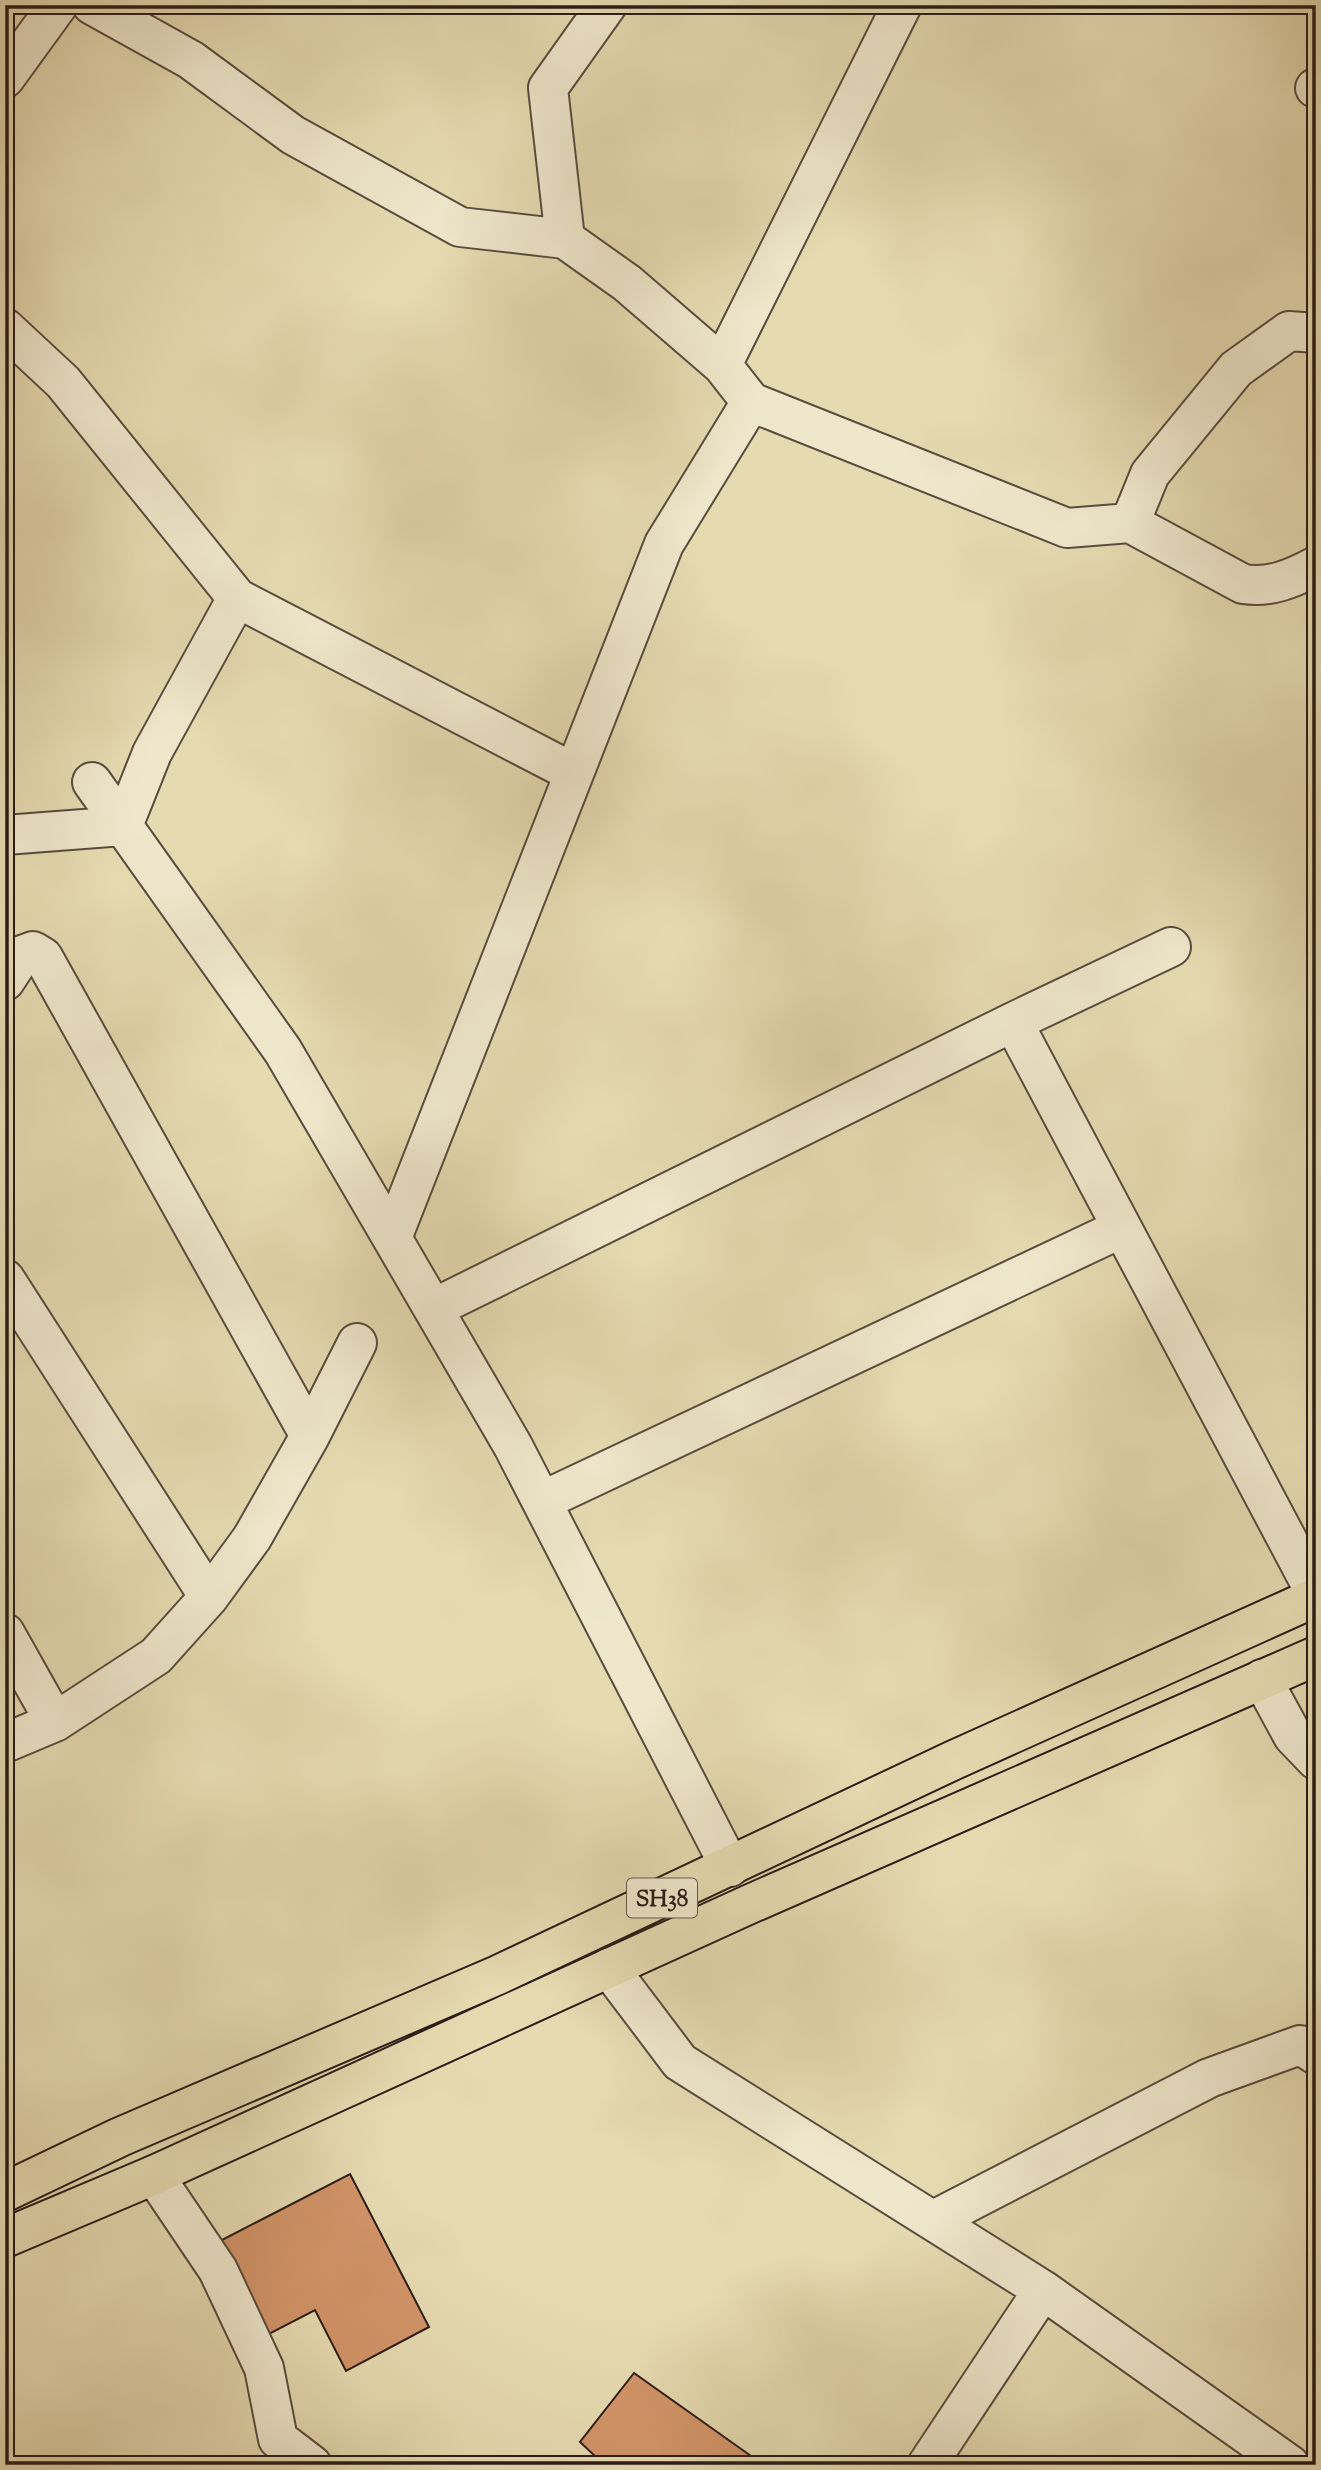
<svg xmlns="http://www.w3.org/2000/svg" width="1321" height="2470" viewBox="0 0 1321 2470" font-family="'Sorts Mill Goudy',serif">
<rect width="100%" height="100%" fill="#e6dab1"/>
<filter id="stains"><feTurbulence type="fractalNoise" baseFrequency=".00286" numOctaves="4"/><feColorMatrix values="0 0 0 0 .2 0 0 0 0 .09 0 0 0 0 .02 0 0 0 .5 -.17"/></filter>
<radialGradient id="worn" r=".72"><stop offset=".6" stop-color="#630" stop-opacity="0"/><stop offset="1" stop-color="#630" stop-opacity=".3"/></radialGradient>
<path fill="#d29469" stroke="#2a1c17" stroke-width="2" d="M 350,2174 L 429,2327 L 346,2371 L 315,2310 L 269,2334 L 222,2240 Z
M 634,2373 L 751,2456 L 745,2465 L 590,2465 L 596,2457 L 580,2442 Z"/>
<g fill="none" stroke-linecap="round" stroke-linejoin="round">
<g stroke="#594c3e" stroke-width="42">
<path id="minor" d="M 92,5 L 191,60 L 293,135 L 460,227 L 565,239 L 627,283 L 722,365
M 5,78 L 58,5
M 1315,88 L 1316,88
M 565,239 L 548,88 L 607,5
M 5,328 L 63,382 L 237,598 L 574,773
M 751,402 L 1067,528 L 1130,523 L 1150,474 L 1236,369 L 1289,331 L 1316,333
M 1130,523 L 1243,584 C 1270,588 1292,579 1316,566
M 92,782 L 283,1051 L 392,1238
M 5,835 L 123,826 L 152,753 L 237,598
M 5,981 L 22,955 L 33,951 L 43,957 L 310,1436
M 1013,1022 L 1316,1594
M 5,1279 L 209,1597
M 434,1308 L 1013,1022 L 1171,947
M 542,1501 L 1122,1228
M 5,1633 L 55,1722
M 1262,1679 L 1293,1736 L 1316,1760
M 5,1743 L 55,1722 L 156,1656 L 209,1597 L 252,1538 L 310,1436 L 357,1343
M 730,1867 L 513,1446 L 392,1238 L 664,544 L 751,402 L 722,365 L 902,5
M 609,1968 L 680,2062 L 1043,2290 L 1290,2465
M 154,2175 L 218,2270 L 264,2368 L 278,2439 L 312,2465
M 934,2220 L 1209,2078 L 1300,2045 L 1316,2055
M 927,2465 L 1043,2290"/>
</g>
<g stroke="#2a1c17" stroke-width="42">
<path id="major" d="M 5,2192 L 120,2137 L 498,1975 L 954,1760 L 1316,1597
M 5,2238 L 154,2175 L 750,1904 L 1316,1656"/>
</g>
<use href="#minor" stroke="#efe7cc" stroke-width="38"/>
<use href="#major" stroke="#e6dab1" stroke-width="38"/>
</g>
<g text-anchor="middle" stroke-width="6" stroke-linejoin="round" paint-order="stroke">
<rect fill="#efe7cc" stroke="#65594d" stroke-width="2" x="627" y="1878.5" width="70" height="39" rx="5"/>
<g font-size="23" font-weight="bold" fill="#2a1c17">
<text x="662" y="1906">SH38</text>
</g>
</g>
<rect width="1321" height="2470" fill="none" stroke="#e6dab1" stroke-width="28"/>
<rect x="7" y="7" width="1307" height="2456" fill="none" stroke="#2a1c17" stroke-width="3.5"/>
<rect x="14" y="14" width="1293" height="2442" fill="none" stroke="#2a1c17" stroke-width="2"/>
<rect width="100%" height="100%" filter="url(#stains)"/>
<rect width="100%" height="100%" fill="url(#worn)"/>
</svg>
